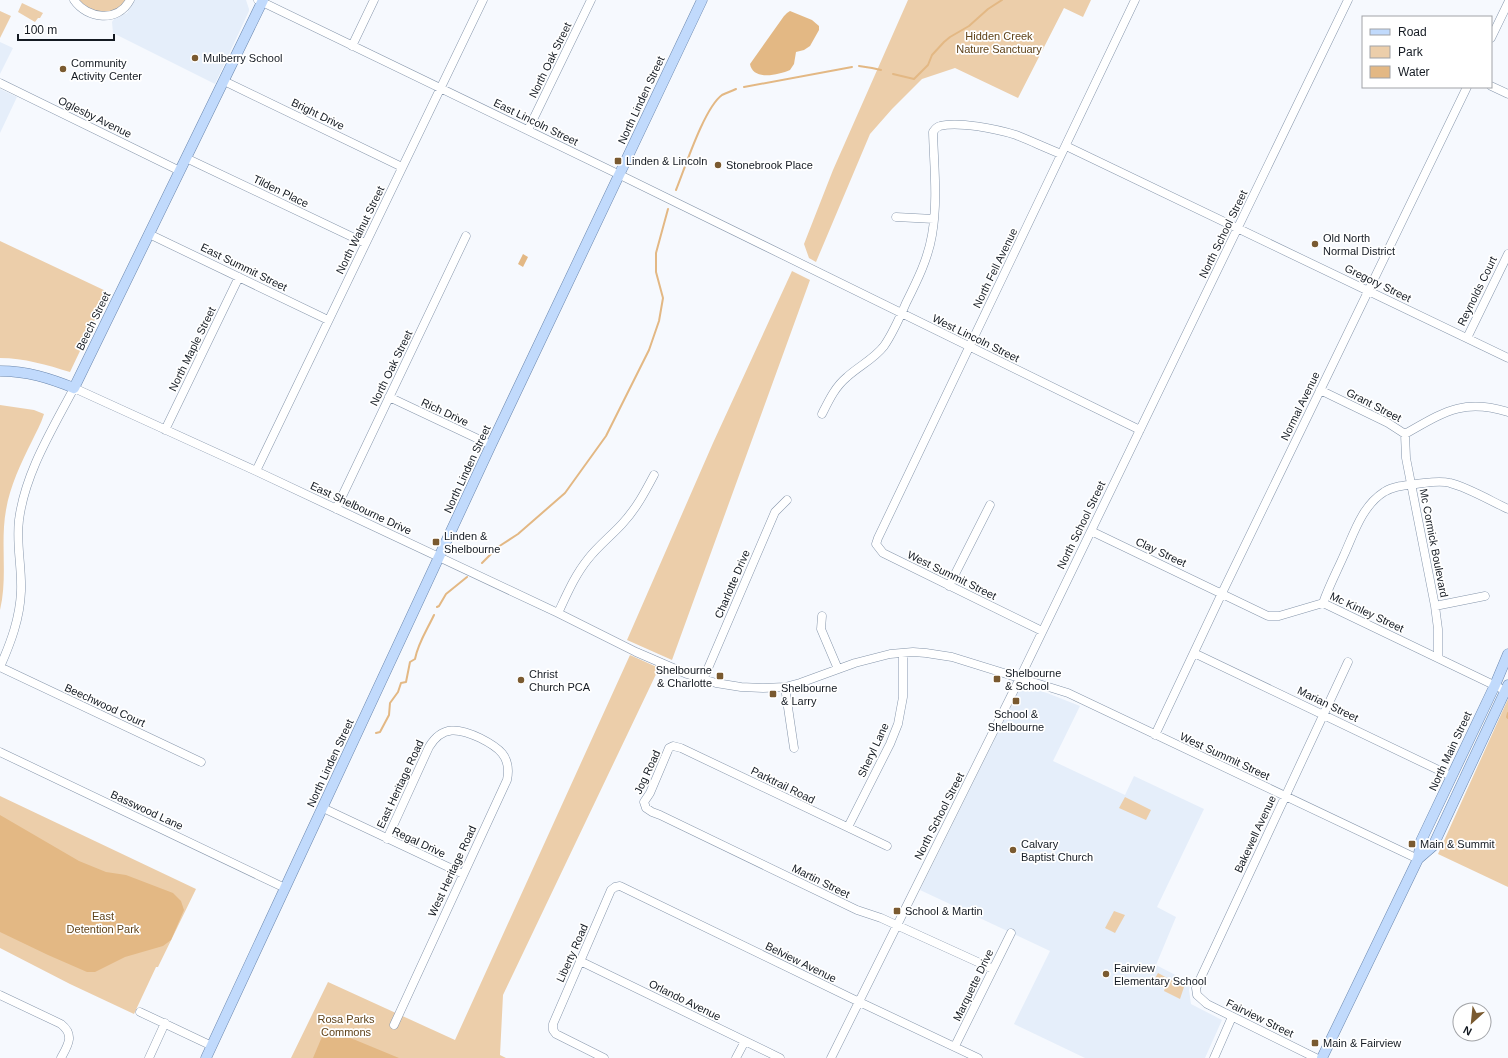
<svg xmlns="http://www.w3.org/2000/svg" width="1508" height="1058" viewBox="0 0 1508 1058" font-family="Arial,sans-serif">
<rect width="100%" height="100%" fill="#f6f9fe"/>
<path fill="#e5eefa" d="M 134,0 L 246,0 L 249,9 L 249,11 L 215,84 L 113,33 L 112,22 L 114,19 L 127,13 Z
M 0,42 L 13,48 L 0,74 Z
M 0,89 L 17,97 L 0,133 Z
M 1023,687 L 1027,687 L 1047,693 L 1080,706 L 1053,761 L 1125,795 L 1134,776 L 1204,809 L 1157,907 L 1176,917 L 1156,965 L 1191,983 L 1189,990 L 1191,1004 L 1222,1020 L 1205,1058 L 1085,1058 L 1014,1024 L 1050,951 L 920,890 L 1018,692 Z"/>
<path fill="#ecceaa" d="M 79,0 L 126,0 C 116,19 91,14 79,0 Z
M 908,0 L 1091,0 L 1083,17 L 1064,8 L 1018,98 L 955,68 L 922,79 L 892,109 L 870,134 L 816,262 L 809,258 L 804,244 L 833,170 Z
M 22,3 L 43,13 L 40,18 L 38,18 L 35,22 L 18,12 Z
M 0,11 L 11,16 L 0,38 Z
M 0,241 L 108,292 L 70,372 C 47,365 24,358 0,358 Z
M 792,271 L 810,280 L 672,660 L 627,640 L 713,443 Z
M 0,405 L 34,410 L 44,414 C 41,424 36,432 32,441 C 21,463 10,486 6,510 C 0,543 8,577 0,610 Z
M 630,655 L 659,668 L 503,995 L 500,1055 L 506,1058 L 291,1058 L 328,982 L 455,1040 Z
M 1508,699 L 1508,887 L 1438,854 Z
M 0,796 L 196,889 L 158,967 L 156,967 L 134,1014 L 70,984 L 0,948 Z
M 1125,797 L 1151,810 L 1146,820 L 1119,808 Z
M 1114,911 L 1125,915 L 1115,933 L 1105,928 Z
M 1158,973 L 1184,987 L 1180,999 L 1164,991 L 1165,988 L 1153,982 Z"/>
<path fill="#e3b884" d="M 790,11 L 812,20 L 819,26 L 819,30 L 810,46 L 804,50 L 796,52 L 794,64 L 790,70 C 778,75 753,81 750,64 L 784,16 L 787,13 Z
M 523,254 L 528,257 L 523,267 L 518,264 Z
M 0,815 L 79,861 L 106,872 L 126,875 L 173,893 L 181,901 L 184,910 L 171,940 L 163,946 L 125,957 L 95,972 L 87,972 L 48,955 L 0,932 Z
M 324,1032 L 336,1032 L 399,1058 L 313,1058 Z"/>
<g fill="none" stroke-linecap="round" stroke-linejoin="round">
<path stroke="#e3b884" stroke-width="2" d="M 859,66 L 872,68 L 881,70
M 893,74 L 914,79 L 928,65 L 932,55 L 944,42 L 950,37 L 969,26 L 988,9 L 1002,0
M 744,87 L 852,67
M 676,190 C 685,168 704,108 722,95 C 726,93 732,91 736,89
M 482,563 L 498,547 L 518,534 L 565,493 L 606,436 L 649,350 L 659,321 L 663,298 L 656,272 L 656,253 L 668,209
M 437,607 L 439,606 L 446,594 L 467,577
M 1508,713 L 1507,717 L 1508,718
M 376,733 L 380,732 L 389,715 L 390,703 L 398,692 L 401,683 L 406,682 L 410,662 L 415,659 C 418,643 427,630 434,615"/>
<g stroke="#8696ab" stroke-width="9">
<path id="minor" d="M 74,0 C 87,19 118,23 130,0
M 258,0 L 620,175 L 1140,430
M 1491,38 L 1508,3
M 352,46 L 374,0
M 224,81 L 402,167
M 0,83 L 180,171
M 1491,86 L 1508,94
M 528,130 L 591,0
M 1066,146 L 1508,358
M 186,158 L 365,243
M 896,217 L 934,219
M 149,234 L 328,320
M 1467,338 L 1508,254
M 1320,390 L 1388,423 L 1405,434 C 1444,412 1463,398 1508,412
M 389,397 L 491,445
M 822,414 C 829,400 835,387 847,377 C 859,366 874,359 884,346 C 893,333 900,317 906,303 C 917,281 928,259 932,235 C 938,200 934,167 933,132 C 935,129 936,127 940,126 C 958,121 997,129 1016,135 C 1031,141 1046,148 1061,154
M 165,430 L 239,277
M 1405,434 L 1406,458 L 1435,606 L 1438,629 L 1438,657
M 256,471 L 483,0
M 336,509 L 466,236
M 1091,531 L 1268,616 L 1279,616 L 1323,603 L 1500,688
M 949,586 L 990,505
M 1323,603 C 1329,586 1337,571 1344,555 C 1354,533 1362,506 1384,492 C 1394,486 1406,485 1416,484 C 1427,483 1439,480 1450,483 C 1467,487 1491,501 1508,509
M 1435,606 L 1485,596
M 558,613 C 567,594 575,575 588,559 C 598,546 611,536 622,524 C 636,509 645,492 654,475
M 822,616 L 821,629 L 838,669
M 1042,631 L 883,553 L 876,544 L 878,538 L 1135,0
M 1194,653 L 1451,776
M 0,667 C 11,642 20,618 21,591 C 22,567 16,544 19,520 C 25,473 52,430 74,388 L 256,471 L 558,613 L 636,652 L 687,674 L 716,683 L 741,687 L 763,688 L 785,687 L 800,683 L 855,663 L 890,654 L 913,652 L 926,653 L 952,657 L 1068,693 L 1418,859
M 0,667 L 201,762
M 703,680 L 775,512 L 787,500
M 785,687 L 794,748
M 1155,735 L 1222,593 L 1467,87
M 0,752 L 285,888
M 323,808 L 463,874
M 848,827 L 890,744 L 898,724 L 903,697 L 903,653
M 387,839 L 429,747 C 442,725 459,728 480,738 C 498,747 512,756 507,780 L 394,1025
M 887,846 L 681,748 L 673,746 L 669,748 L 650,793 L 644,802 L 646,808 L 652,812 L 660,815 L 857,910 L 881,918 L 993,969
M 580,961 L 780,1058
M 0,995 L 61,1024 C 75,1035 68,1045 61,1058
M 140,1012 L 212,1046
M 955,1046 L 1011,933
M 149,1058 L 165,1023
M 604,1058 L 556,1034 L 553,1030 L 553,1024 L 611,890 L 615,887 L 620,886 L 851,998 L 978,1058
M 736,1058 L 745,1041
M 831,1058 L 1016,686 L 1348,0
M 1214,1058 L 1232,1017
M 1316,1058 L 1207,1004 L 1197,995 L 1196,988 L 1348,662"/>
</g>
<g stroke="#6a87ae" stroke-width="11">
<path id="major" d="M 0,371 C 27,371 49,378 74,388 L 263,0
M 1418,859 L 1433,846 L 1508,685
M 206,1058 L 491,445 L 702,0
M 1322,1058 L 1418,859 L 1421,841 L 1495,685 L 1508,654"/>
</g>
<use href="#minor" stroke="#fff" stroke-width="8"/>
<use href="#major" stroke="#c1dafc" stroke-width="10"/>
</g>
<g fill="#7a5a30" stroke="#fff" stroke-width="1.5">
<circle cx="195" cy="58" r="4"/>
<circle cx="63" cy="69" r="4"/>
<rect x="614" y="157" width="8" height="8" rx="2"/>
<circle cx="718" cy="165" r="4"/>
<circle cx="1315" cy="244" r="4"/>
<rect x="432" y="538" width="8" height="8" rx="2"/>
<rect x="716" y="672" width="8" height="8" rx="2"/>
<rect x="993" y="675" width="8" height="8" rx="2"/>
<circle cx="521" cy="680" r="4"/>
<rect x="769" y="690" width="8" height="8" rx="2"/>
<rect x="1012" y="697" width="8" height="8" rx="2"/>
<rect x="1408" y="840" width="8" height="8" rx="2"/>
<circle cx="1013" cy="850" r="4"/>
<rect x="893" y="907" width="8" height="8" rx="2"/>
<circle cx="1106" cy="974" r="4"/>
<rect x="1311" y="1039" width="8" height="8" rx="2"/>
</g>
<g text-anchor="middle" stroke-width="3.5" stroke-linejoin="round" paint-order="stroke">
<g font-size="11" fill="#5f4219" stroke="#fff">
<text x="999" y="40">Hidden Creek<tspan x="999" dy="13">Nature Sanctuary</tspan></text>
<text x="103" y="920">East<tspan x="103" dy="13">Detention Park</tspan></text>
<text x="346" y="1023">Rosa Parks<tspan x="346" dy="13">Commons</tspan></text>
</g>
<g font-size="11" fill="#141a22" stroke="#fff" text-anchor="start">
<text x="203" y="62">Mulberry School</text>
<text x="71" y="67">Community<tspan x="71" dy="13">Activity Center</tspan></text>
<text x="626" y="165">Linden &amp; Lincoln</text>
<text x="726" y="169">Stonebrook Place</text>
<text x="1323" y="242">Old North<tspan x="1323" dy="13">Normal District</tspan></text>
<text x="444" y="540">Linden &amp;<tspan x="444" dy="13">Shelbourne</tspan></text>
<text x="712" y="674" text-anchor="end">Shelbourne<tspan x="712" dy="13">&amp; Charlotte</tspan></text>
<text x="1005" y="677">Shelbourne<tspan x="1005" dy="13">&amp; School</tspan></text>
<text x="529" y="678">Christ<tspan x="529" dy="13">Church PCA</tspan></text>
<text x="781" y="692">Shelbourne<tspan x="781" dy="13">&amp; Larry</tspan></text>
<text x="1016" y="718" text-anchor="middle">School &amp;<tspan x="1016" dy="13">Shelbourne</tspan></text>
<text x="1021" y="848">Calvary<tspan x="1021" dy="13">Baptist Church</tspan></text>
<text x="1420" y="848">Main &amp; Summit</text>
<text x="905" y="915">School &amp; Martin</text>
<text x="1114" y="972">Fairview<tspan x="1114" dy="13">Elementary School</tspan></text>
<text x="1323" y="1047">Main &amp; Fairview</text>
</g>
<g font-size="11" fill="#141a22" stroke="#fff">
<text transform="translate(550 60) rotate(-64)" y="4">North Oak Street</text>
<text transform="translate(641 100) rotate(-65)" y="4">North Linden Street</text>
<text transform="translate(318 114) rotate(26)" y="4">Bright Drive</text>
<text transform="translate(95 117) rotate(26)" y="4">Oglesby Avenue</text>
<text transform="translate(536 122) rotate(26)" y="4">East Lincoln Street</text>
<text transform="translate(281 191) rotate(26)" y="4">Tilden Place</text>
<text transform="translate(360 230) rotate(-64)" y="4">North Walnut Street</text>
<text transform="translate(1223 234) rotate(-64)" y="4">North School Street</text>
<text transform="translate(244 267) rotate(26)" y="4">East Summit Street</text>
<text transform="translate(995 268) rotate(-64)" y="4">North Fell Avenue</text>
<text transform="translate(1378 283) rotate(26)" y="4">Gregory Street</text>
<text transform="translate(1477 291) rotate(-64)" y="4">Reynolds Court</text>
<text transform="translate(93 321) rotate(-64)" y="4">Beech Street</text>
<text transform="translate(976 338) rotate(26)" y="4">West Lincoln Street</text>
<text transform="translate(192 349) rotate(-64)" y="4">North Maple Street</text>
<text transform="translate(391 368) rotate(-64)" y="4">North Oak Street</text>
<text transform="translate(1374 405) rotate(27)" y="4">Grant Street</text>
<text transform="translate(1300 406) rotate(-64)" y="4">Normal Avenue</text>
<text transform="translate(445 412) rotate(25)" y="4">Rich Drive</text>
<text transform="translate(467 469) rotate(-65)" y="4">North Linden Street</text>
<text transform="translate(361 508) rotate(25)" y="4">East Shelbourne Drive</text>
<text transform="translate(1081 525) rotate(-64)" y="4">North School Street</text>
<text transform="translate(1434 543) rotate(79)" y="4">Mc Cormick Boulevard</text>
<text transform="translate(1161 552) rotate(25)" y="4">Clay Street</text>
<text transform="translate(952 575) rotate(26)" y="4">West Summit Street</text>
<text transform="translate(732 584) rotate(-67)" y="4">Charlotte Drive</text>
<text transform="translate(1367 612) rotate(25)" y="4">Mc Kinley Street</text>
<text transform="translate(1328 704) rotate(26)" y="4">Marian Street</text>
<text transform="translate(105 705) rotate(25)" y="4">Beechwood Court</text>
<text transform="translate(873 750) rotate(-65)" y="4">Sheryl Lane</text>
<text transform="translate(1450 751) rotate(-65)" y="4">North Main Street</text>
<text transform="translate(1225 756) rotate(25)" y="4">West Summit Street</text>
<text transform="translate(330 763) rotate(-65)" y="4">North Linden Street</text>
<text transform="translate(647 772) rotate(-65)" y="4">Jog Road</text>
<text transform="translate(400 784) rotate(-65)" y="4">East Heritage Road</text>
<text transform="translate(783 785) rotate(26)" y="4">Parktrail Road</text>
<text transform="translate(147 810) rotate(25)" y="4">Basswood Lane</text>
<text transform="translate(939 816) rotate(-63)" y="4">North School Street</text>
<text transform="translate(1255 834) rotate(-65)" y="4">Bakewell Avenue</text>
<text transform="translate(419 842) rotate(25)" y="4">Regal Drive</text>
<text transform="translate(452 871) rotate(-65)" y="4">West Heritage Road</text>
<text transform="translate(821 881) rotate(26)" y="4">Martin Street</text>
<text transform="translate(572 953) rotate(-66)" y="4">Liberty Road</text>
<text transform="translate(801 962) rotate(26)" y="4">Belview Avenue</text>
<text transform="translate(973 985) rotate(-64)" y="4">Marquette Drive</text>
<text transform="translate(685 1000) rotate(26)" y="4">Orlando Avenue</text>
<text transform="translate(1260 1018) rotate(26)" y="4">Fairview Street</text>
</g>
</g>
<rect x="1362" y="16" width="130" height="72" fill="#ffffff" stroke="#a1a3a7"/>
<rect x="1370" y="29" width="20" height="6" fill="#c1dafc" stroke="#a1a3a7"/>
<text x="1398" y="36" font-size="12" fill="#141a22">Road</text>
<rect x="1370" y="46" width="20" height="12" fill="#ecceaa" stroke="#a1a3a7"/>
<text x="1398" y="56" font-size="12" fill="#141a22">Park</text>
<rect x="1370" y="66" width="20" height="12" fill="#e3b884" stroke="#a1a3a7"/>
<text x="1398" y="76" font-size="12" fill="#141a22">Water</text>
<g transform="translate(1472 1022) rotate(207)"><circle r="19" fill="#ffffff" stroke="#a1a3a7"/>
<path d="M0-3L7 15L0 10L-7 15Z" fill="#7a5a30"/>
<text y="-6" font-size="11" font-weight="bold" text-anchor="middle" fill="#141a22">N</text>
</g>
<path d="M18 34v6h96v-6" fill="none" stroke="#141a22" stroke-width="2"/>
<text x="24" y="34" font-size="12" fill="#141a22" stroke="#ffffff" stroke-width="3" paint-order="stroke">100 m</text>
</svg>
